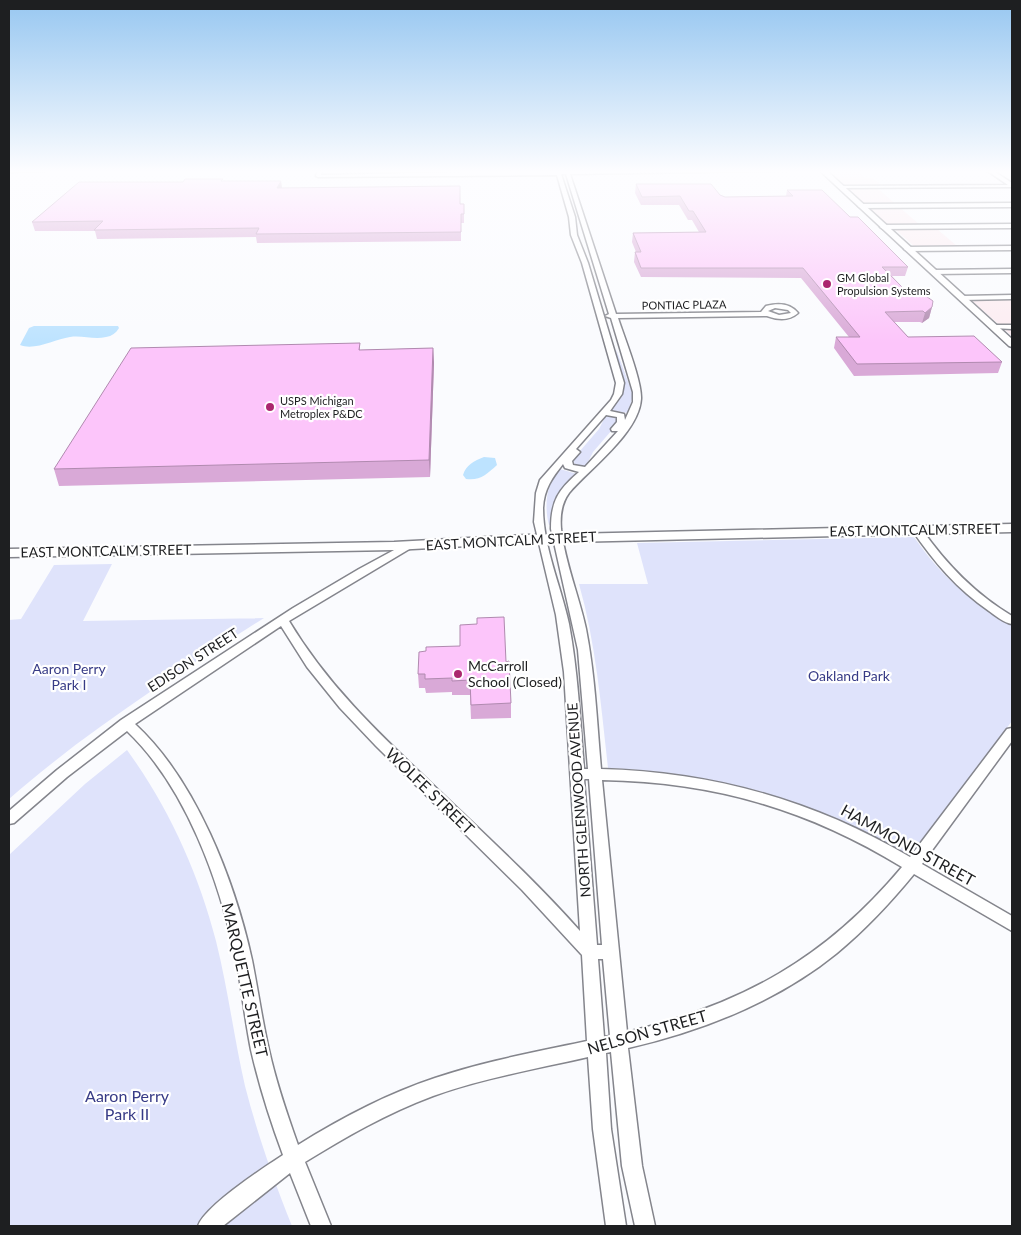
<svg xmlns="http://www.w3.org/2000/svg" width="1021" height="1235" viewBox="0 0 1021 1235" font-family="Lato,sans-serif">
<rect width="100%" height="100%" fill="#fafbfe"/>
<path fill="#fcecf1" d="M 827,170 L 862,170 L 857,171 L 866,178 L 873,178 L 884,188 L 877,188 L 920,225 L 886,224 Z
M 937,229 L 958,247 L 915,247 L 896,230 Z
M 978,299 L 1009,299 L 1012,302 L 1012,336 L 972,301 Z"/>
<path fill="#dfe3fb" d="M 616,349 L 633,395 L 628,413 L 611,410 C 636,381 618,378 616,349 Z
M 611,415 L 617,417 L 618,423 L 593,452 L 586,466 L 575,465 L 573,459 L 599,429 L 605,417 Z
M 560,469 L 577,474 C 560,489 549,501 552,524 L 549,525 C 544,508 546,481 560,469 Z
M 914,537 C 943,579 969,599 1012,625 L 1012,721 L 912,853 L 901,852 C 804,797 719,774 608,768 C 601,706 596,644 579,584 L 648,584 L 637,543 Z
M 112,564 L 83,621 L 264,618 C 176,674 88,730 9,799 L 9,620 L 21,619 L 54,565 Z
M 127,750 C 169,808 198,872 216,941 C 228,989 234,1038 245,1086 C 257,1133 274,1181 292,1226 L 9,1226 L 9,855 L 85,784 Z"/>
<path fill="#bde3ff" d="M 34,326 L 118,326 L 119,328 C 116,333 112,336 106,337 C 94,340 82,335 70,337 C 55,339 35,351 20,345 L 29,328 Z
M 484,457 L 495,458 L 497,465 C 487,474 480,481 466,479 L 463,475 C 466,465 474,461 484,457 Z"/>
<g fill="none" stroke-linecap="round" stroke-linejoin="round">
<g stroke="#84858c" stroke-width="3">
<path id="street" d="M 9,170 L 45,170 L 45,171 L 9,172 Z
M 318,170 L 322,170 L 321,175 L 556,170 L 819,170 L 570,174 L 616,314 L 761,312 L 766,306 C 778,303 790,303 798,313 C 789,321 778,320 767,316 L 618,318 C 624,337 642,381 641,399 C 639,433 589,469 569,493 C 561,504 560,516 561,529 C 565,563 579,596 586,629 C 595,675 597,723 601,769 C 713,772 814,800 910,857 L 1007,729 L 1012,728 L 1012,741 L 922,864 L 1012,916 L 1012,931 L 914,874 C 891,902 866,929 837,953 C 778,1001 702,1031 628,1048 L 642,1166 L 655,1226 L 635,1226 L 622,1166 L 611,1052 L 606,1053 L 611,1129 L 626,1226 L 606,1226 L 593,1129 L 588,1057 C 536,1069 483,1078 433,1096 C 387,1113 346,1137 305,1162 L 331,1226 L 311,1226 L 290,1173 L 223,1226 L 198,1226 C 205,1206 263,1168 283,1155 C 270,1120 259,1085 251,1050 C 245,1020 242,990 236,960 C 220,882 186,787 127,731 L 67,777 L 14,823 L 9,824 L 9,811 L 57,770 L 121,720 L 293,608 L 359,569 L 407,543 L 411,544 L 412,546 L 411,548 L 289,621 C 326,683 377,732 429,781 C 480,830 533,878 580,931 L 564,672 L 556,615 L 534,522 L 536,493 L 540,480 L 611,400 L 614,394 L 616,383 L 582,263 L 571,235 L 569,217 L 557,175 L 318,177 L 316,176 ZM 561,174 L 566,174 L 609,314 L 605,316 L 611,318 L 633,392 L 633,402 L 625,420 L 624,414 L 610,411 L 622,394 L 624,383 L 588,263 L 577,235 L 575,217 ZM 775,308 L 788,310 L 791,313 L 779,315 L 768,311 ZM 606,415 L 617,417 L 617,422 L 611,429 L 612,431 L 618,431 L 585,467 L 573,465 L 572,461 L 580,452 L 576,449 ZM 563,464 L 565,468 L 579,472 C 558,490 551,501 551,529 L 578,650 L 588,769 L 584,769 C 580,721 578,672 569,624 C 561,586 543,547 543,508 C 544,489 552,478 563,464 ZM 281,626 L 307,667 L 340,708 L 376,746 L 522,890 L 582,955 L 587,1041 C 536,1052 485,1061 435,1078 C 387,1094 341,1118 298,1145 C 287,1114 276,1082 269,1050 C 262,1020 258,990 252,960 C 235,882 196,780 135,724 ZM 584,779 L 589,779 L 602,945 L 597,945 ZM 602,780 C 714,782 807,809 902,867 C 826,958 742,1005 627,1032 ZM 598,959 L 603,959 L 610,1036 L 604,1037 Z
M 986,170 L 992,170 L 1012,183 L 1012,187 L 840,188 L 838,187 L 840,186 L 1008,185 Z
M 1012,203 L 1012,207 L 861,208 L 858,206 L 861,204 Z
M 1012,224 L 1012,228 L 883,229 L 880,227 L 883,225 Z
M 1012,246 L 1012,250 L 907,251 L 904,249 L 907,247 Z
M 1012,269 L 1012,273 L 933,274 L 930,272 L 933,270 Z
M 1012,295 L 1012,299 L 962,300 L 959,298 L 962,296 Z
M 994,325 L 1012,325 L 1012,329 L 992,328 L 992,326 Z
M 917,527 L 921,528 C 946,564 974,593 1012,616 L 1012,624 C 1004,623 996,616 989,611 C 957,589 934,562 912,530 Z"/>
</g>
<g stroke="#84858c" stroke-width="3">
<path id="secondary" d="M 819,170 L 826,170 L 1012,339 L 1012,347 L 1009,346 Z
M 1012,524 L 1012,532 L 526,543 L 394,550 L 9,557 L 9,549 L 394,542 L 526,535 Z"/>
</g>
<use href="#street" fill="#fff" fill-rule="evenodd"/>
<use href="#secondary" fill="#fff" fill-rule="evenodd"/>
</g>
<path fill="#d9a9d7" d="M 223,181 L 281,181 L 282,188 L 464,204 L 464,223 L 461,223 L 461,241 L 257,243 L 256,237 L 97,239 L 95,231 L 35,231 L 32,222 Z
M 636,184 L 720,195 L 725,197 L 786,196 L 787,190 L 850,217 L 908,267 L 905,276 L 892,276 L 903,288 L 932,307 L 929,318 L 922,323 L 920,322 L 894,322 L 908,337 L 1002,362 L 998,373 L 854,376 L 834,348 L 836,337 L 849,337 L 801,278 L 641,277 L 634,262 L 635,252 L 636,252 L 632,242 L 633,233 L 699,232 L 692,220 L 688,220 L 679,205 L 641,205 L 635,193 Z
M 360,343 L 360,350 L 433,348 L 434,363 L 430,477 L 59,486 L 54,469 Z
M 477,624 L 506,662 L 511,703 L 511,718 L 471,719 L 470,695 L 452,695 L 452,692 L 426,693 L 425,688 L 419,688 L 418,674 L 426,651 L 460,646 Z"/>
<path fill="#b08aaf" d="M 281,181 L 282,189 L 277,188 Z
M 932,307 L 929,318 L 922,323 L 925,313 Z
M 433,348 L 434,363 L 430,477 L 429,460 Z"/>
<path fill="#fcc5fa" stroke="#b08aaf" d="M 185,179 L 223,179 L 221,181 L 281,181 L 277,188 L 460,186 L 460,204 L 464,204 L 464,214 L 461,214 L 461,232 L 256,234 L 259,228 L 94,230 L 103,221 L 32,222 L 79,182 L 183,182 Z
M 636,184 L 711,184 L 720,195 L 725,197 L 793,196 L 787,190 L 822,190 L 850,217 L 858,217 L 908,267 L 882,267 L 903,288 L 923,294 L 933,301 L 932,307 L 925,313 L 923,311 L 885,312 L 908,337 L 974,336 L 1002,362 L 857,364 L 836,337 L 860,337 L 803,268 L 641,268 L 635,252 L 641,252 L 633,233 L 706,232 L 693,211 L 689,211 L 680,196 L 642,197 Z
M 360,343 L 359,350 L 433,348 L 429,460 L 54,469 L 131,348 Z
M 504,617 L 506,662 L 509,661 L 511,703 L 471,705 L 470,680 L 452,681 L 452,678 L 425,679 L 425,674 L 418,674 L 419,652 L 426,651 L 426,647 L 460,646 L 460,625 L 477,624 L 477,618 Z"/>
<linearGradient id="sky" x2="0" y2="1"><stop stop-color="#97c7f1"/><stop offset="0.5" stop-color="#fdfdff"/><stop offset="1" stop-color="#fdfdff" stop-opacity="0"/></linearGradient>
<rect width="1021" height="343" fill="url(#sky)"/>
<g fill="#ab266f" stroke="#fff" stroke-width="2">
<circle cx="827" cy="284" r="5"/>
<circle cx="270" cy="407" r="5"/>
<circle cx="458" cy="674" r="5"/>
</g>
<g text-anchor="middle" stroke-width="4.5" stroke-linejoin="round" paint-order="stroke">
<g font-size="11" fill="#1e1f21" stroke="#fff" text-anchor="start">
<text x="837" y="282">GM Global<tspan x="837" dy="13">Propulsion Systems</tspan></text>
<text x="280" y="405">USPS Michigan<tspan x="280" dy="13">Metroplex P&amp;DC</tspan></text>
</g>
<g font-size="11" fill="#1e1f21" stroke="#fff">
<text transform="translate(684 305) rotate(-1)" y="4">PONTIAC PLAZA</text>
</g>
<g font-size="14" fill="#1e1f21" stroke="#fff">
<text transform="translate(915 530) rotate(-1)" y="5">EAST MONTCALM STREET</text>
<text transform="translate(511 541) rotate(-3)" y="5">EAST MONTCALM STREET</text>
<text transform="translate(106 551) rotate(-1)" y="5">EAST MONTCALM STREET</text>
<text transform="translate(193 660) rotate(-33)" y="5">EDISON STREET</text>
<text transform="translate(579 800) rotate(-94)" y="5">NORTH GLENWOOD AVENUE</text>
</g>
<g font-size="14" fill="#1e1f21" stroke="#fff" text-anchor="start">
<text x="468" y="671">McCarroll<tspan x="468" dy="16">School (Closed)</tspan></text>
</g>
<g font-size="14" fill="#373b86" stroke="#fff">
<text x="69" y="674">Aaron Perry<tspan x="69" dy="16">Park I</tspan></text>
<text x="849" y="681">Oakland Park</text>
</g>
<g font-size="16" fill="#1e1f21" stroke="#fff">
<text transform="translate(430 791) rotate(44)" y="6">WOLFE STREET</text>
<text transform="translate(908 845) rotate(29)" y="6">HAMMOND STREET</text>
<text transform="translate(245 980) rotate(77)" y="6">MARQUETTE STREET</text>
<text transform="translate(647 1032) rotate(-16)" y="6">NELSON STREET</text>
</g>
<g font-size="16" fill="#373b86" stroke="#fff">
<text x="127" y="1102">Aaron Perry<tspan x="127" dy="18">Park II</tspan></text>
</g>
</g>
<rect width="1021" height="1235" fill="none" stroke="#1e1f21" stroke-width="20"/>
</svg>
